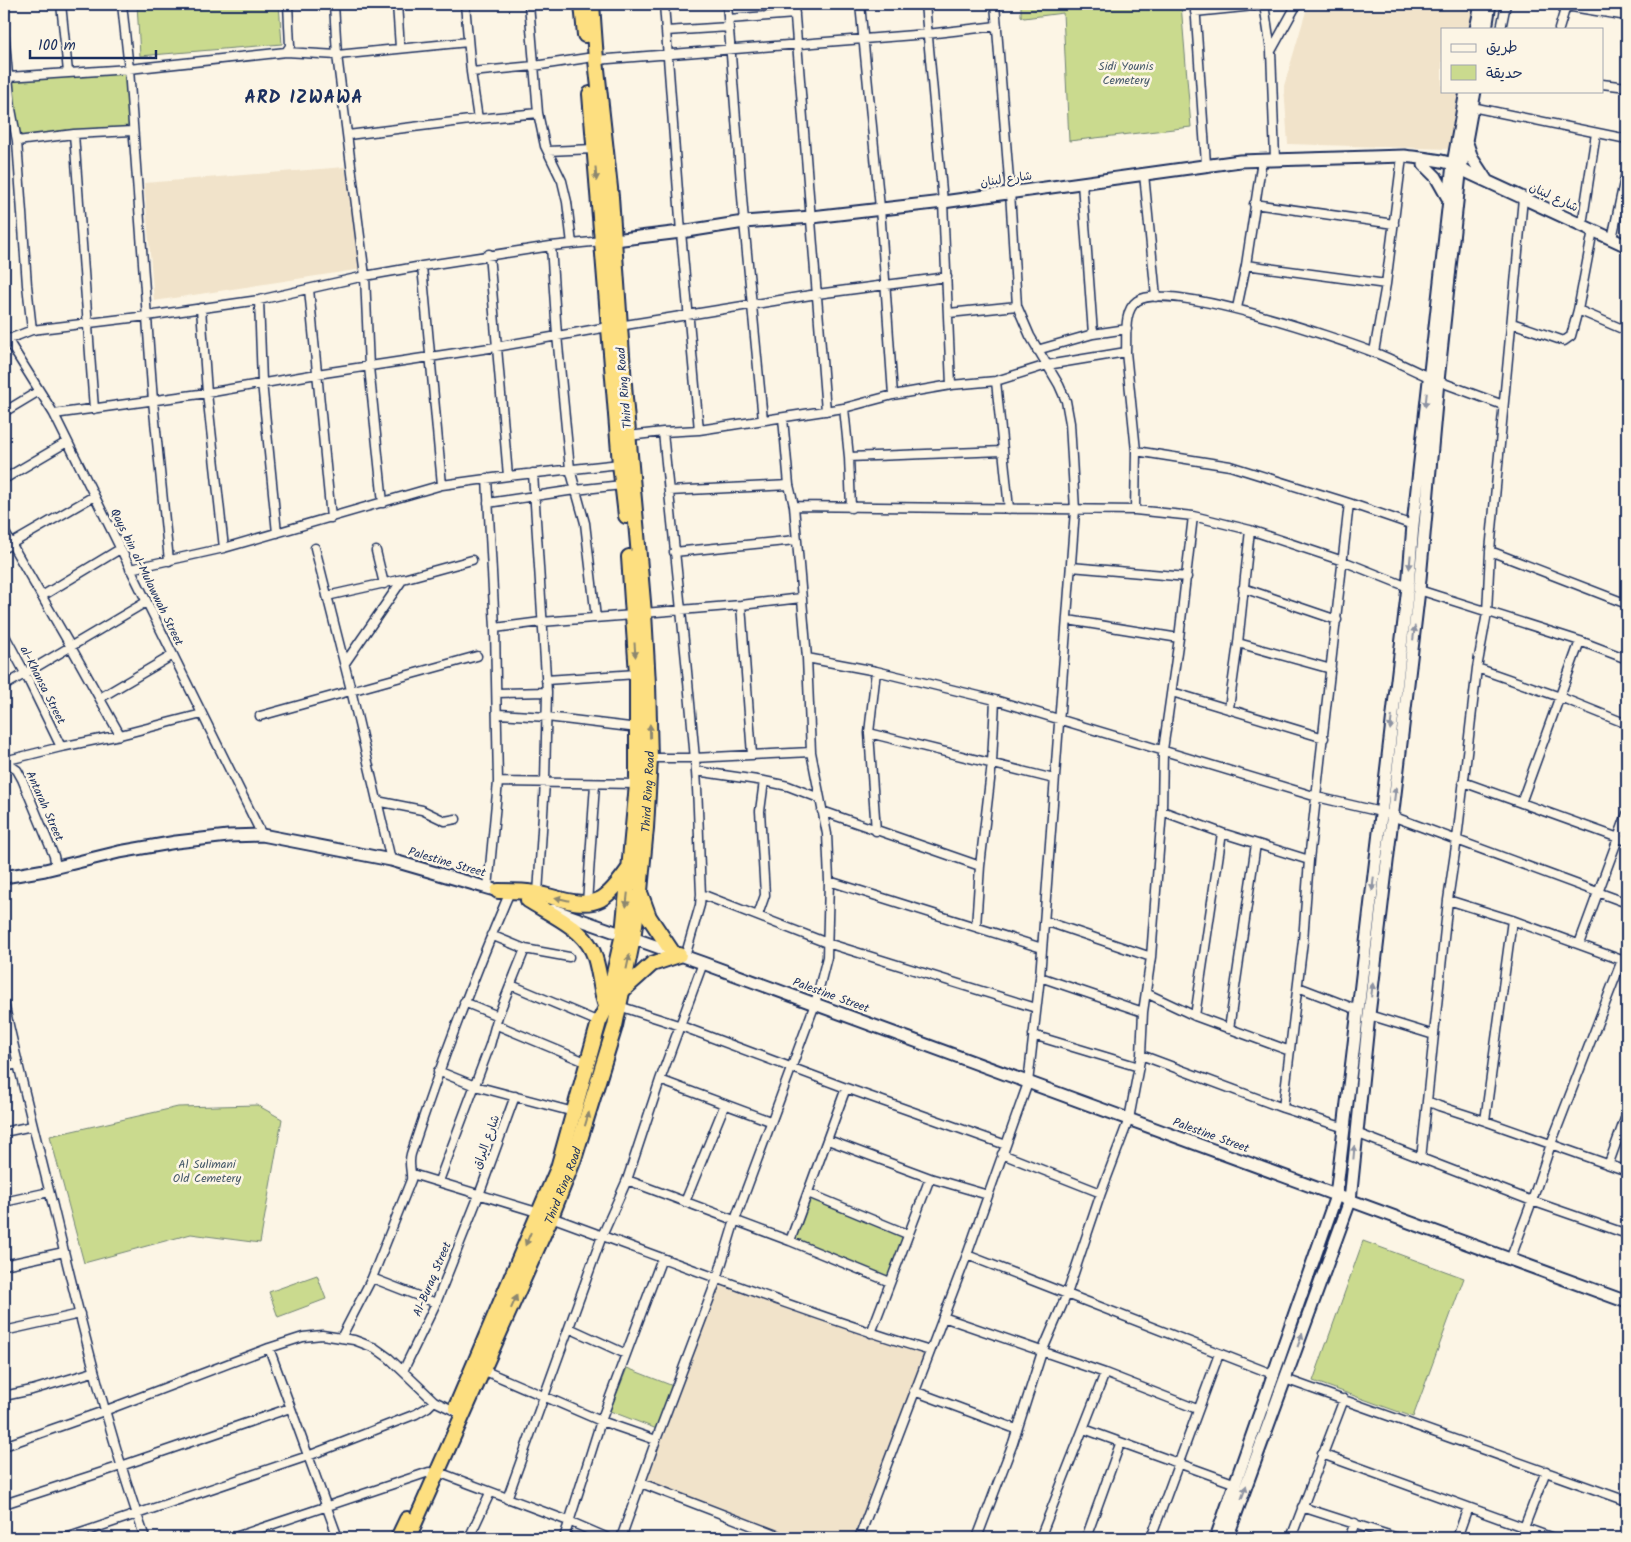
<svg xmlns="http://www.w3.org/2000/svg" width="1631" height="1542" viewBox="0 0 1631 1542" font-family="Kalam,'Playpen Sans Arabic',sans-serif">
<rect width="100%" height="100%" fill="#fcf5e5"/>
<filter id="ink" filterUnits="userSpaceOnUse"><feTurbulence type="fractalNoise" baseFrequency=".02" numOctaves="2"/><feDisplacementMap in="SourceGraphic" scale="10" xChannelSelector="R" yChannelSelector="G"/><feConvolveMatrix kernelMatrix="1 2 1 2 8 2 1 2 1" color-interpolation-filters="sRGB"/></filter>
<g filter="url(#ink)">
<path fill="#f1e3ca" d="M 1474,8 L 1471,29 L 1442,29 L 1442,91 L 1460,91 L 1451,149 L 1288,144 L 1284,86 L 1306,11 Z
M 345,167 L 362,269 L 154,301 L 144,183 Z
M 719,1281 L 926,1354 L 858,1538 L 791,1538 L 643,1482 Z"/>
<path fill="#cada8e" stroke="#728476" d="M 137,4 L 279,4 L 282,44 L 140,56 Z
M 1021,4 L 1181,4 L 1191,127 L 1069,141 L 1063,13 L 1024,18 L 1021,16 Z
M 129,69 L 132,131 L 17,141 L 8,77 Z
M 257,1105 L 282,1119 L 260,1243 L 191,1234 L 84,1263 L 50,1136 L 178,1107 Z
M 808,1193 L 907,1234 L 890,1282 L 790,1241 Z
M 1363,1241 L 1464,1278 L 1413,1417 L 1313,1381 Z
M 317,1275 L 326,1299 L 278,1317 L 269,1292 Z
M 627,1368 L 673,1386 L 657,1429 L 610,1411 Z"/>
<g fill="none" stroke-linecap="round" stroke-linejoin="round">
<g stroke="#1b2f5e" stroke-width="11">
<path id="street" d="M 61,4 L 68,72
M 122,4 L 129,69 L 153,401 L 169,561
M 334,4 L 337,55 L 365,276 L 369,367 L 383,503
M 397,4 L 400,48
M 465,4 L 471,72 L 478,119
M 529,4 L 538,113 L 545,146 L 562,181 L 567,202 L 572,244
M 664,4 L 681,232 L 699,430
M 727,4 L 744,222 L 763,420
M 794,4 L 826,411
M 860,4 L 880,208 L 893,395
M 925,4 L 943,202 L 951,385
M 1195,4 L 1206,164
M 1264,4 L 1271,51 L 1275,159
M 1195,12 L 1264,5
M 728,19 L 795,14
M 1501,29 L 1506,4
M 1559,29 L 1566,6 L 1627,16
M 4,30 L 11,109 L 17,141 L 27,285 L 32,330
M 666,31 L 729,27
M 1271,51 L 1297,4
M 286,52 L 337,55 L 468,42
M 596,60 L 927,34 L 997,26
M 471,72 L 534,66 L 587,58
M 8,77 L 129,69 L 286,52 L 290,46 L 288,4
M 1602,84 L 1627,87
M 1472,107 L 1627,139
M 74,134 L 94,409
M 348,135 L 478,119 L 538,113
M 17,141 L 74,134 L 132,131
M 548,151 L 594,149
M 1144,174 L 1156,297
M 1254,204 L 1394,224
M 1582,225 L 1596,133
M 1612,239 L 1627,168
M 551,246 L 557,335 L 570,469 L 585,523 L 596,618
M 489,254 L 508,476
M 1246,265 L 1386,284
M 422,266 L 442,485
M 309,289 L 331,518
M 259,300 L 262,382 L 277,533
M 201,308 L 207,393 L 224,548
M 1237,308 L 1246,265 L 1262,160
M 1578,310 L 1627,331
M 949,313 L 1017,306
M 1512,323 L 1564,341 L 1571,336 L 1578,310 L 1593,230
M 619,326 L 817,294 L 947,277
M 4,334 L 54,414 L 262,835
M 1093,334 L 1127,329
M 4,341 L 32,330 L 147,316 L 259,300 L 365,276 L 422,266 L 551,246 L 602,241
M 1037,350 L 1093,334 L 1082,183
M 1126,352 C 1127,336 1123,311 1137,301 C 1167,280 1336,338 1373,352 C 1392,359 1410,369 1429,377
M 1374,352 L 1386,284 L 1402,157
M 996,381 L 1009,509
M 1438,381 L 1503,405
M 844,408 L 849,457 L 851,508
M 4,412 L 39,391
M 54,414 L 207,393 L 317,374 L 496,347 L 608,327
M 628,436 L 663,432
M 1136,451 L 1230,466 L 1349,503 L 1413,525
M 849,457 L 1003,451
M 533,473 L 547,692 L 545,782 L 538,894
M 487,478 L 495,628 L 498,782 L 488,888
M 4,479 L 67,442
M 669,491 L 789,485
M 488,503 L 575,490 L 622,485
M 794,506 L 1135,510 L 1193,516 L 1250,530 L 1343,561 L 1408,587
M 4,531 L 71,647 L 120,735
M 4,548 L 94,496
M 315,548 L 351,690 L 391,860
M 376,551 L 384,584
M 1490,551 L 1627,604
M 674,552 L 796,540
M 1071,567 L 1187,577
M 130,569 L 224,548 L 442,485 L 508,476 L 620,464
M 1243,588 L 1337,620
M 1419,590 L 1580,641 L 1627,659
M 42,596 L 120,549
M 327,596 L 403,579 L 472,560
M 741,605 L 801,598
M 644,613 L 741,605 L 752,755
M 1068,620 L 1179,638
M 495,628 L 541,622 L 633,615
M 4,634 L 25,673 L 61,747
M 1238,643 L 1331,669
M 807,658 L 876,671 L 995,700 L 1317,797 L 1381,812 L 1627,903
M 345,663 L 403,579
M 1477,668 L 1560,697 L 1627,724
M 876,671 L 869,733 L 876,831
M 546,680 L 637,674
M 4,686 L 146,602
M 1172,692 L 1324,738
M 497,693 L 547,692
M 100,698 L 173,655
M 1229,708 L 1238,643 L 1250,530
M 498,714 L 547,717 L 638,728
M 260,716 L 477,656
M 869,733 L 1054,779
M 650,758 L 694,758 L 811,752
M 4,761 L 61,747 L 120,735 L 202,714
M 4,761 L 17,770 L 22,779 L 54,856 L 56,867
M 696,771 L 764,781 L 760,811 L 765,895 L 758,915
M 764,781 L 788,786 L 819,798
M 498,782 L 637,784
M 1463,782 L 1627,841
M 377,801 L 422,810 L 445,821 L 456,819
M 1521,803 L 1580,641
M 822,811 L 980,866
M 1162,811 L 1222,833 L 1309,860
M 829,881 L 1042,948
M 701,894 L 827,943 L 1036,1008
M 1448,900 L 1512,920 L 1627,962
M 587,903 L 595,784
M 1045,921 L 1151,957
M 976,927 L 980,866 L 992,763 L 995,700
M 1579,944 L 1627,814
M 525,949 L 569,957
M 685,957 L 700,905 L 701,894 C 699,853 699,813 696,772 C 687,659 674,546 663,432 L 699,430 L 844,408 L 893,395 L 951,385 L 996,381 L 1047,365 L 1126,352 L 1136,451 L 1135,510
M 1040,977 L 1143,1012
M 511,985 L 599,1022
M 1298,987 L 1358,1010
M 1146,993 L 1195,1016 L 1290,1051
M 464,1002 L 498,1016
M 4,1003 C 19,1071 36,1138 53,1206 C 80,1318 107,1429 145,1538
M 619,1006 L 681,1026 L 846,1088 L 1006,1145
M 1369,1015 L 1434,1035
M 1195,1016 L 1222,833
M 497,1025 L 588,1063
M 1229,1029 L 1256,844
M 1033,1035 L 1139,1067
M 1141,1055 L 1283,1108 L 1345,1128
M 4,1067 L 18,1064
M 438,1071 L 475,1086 L 574,1112
M 660,1080 L 770,1121
M 1427,1101 L 1439,1106 L 1485,1121 L 1627,1171
M 1283,1108 L 1303,941 L 1309,860 L 1349,503
M 1485,1121 L 1512,920
M 4,1132 L 32,1126
M 1356,1133 L 1532,1201 L 1627,1234
M 828,1140 L 930,1178 L 988,1195
M 1002,1154 L 1101,1193
M 1421,1159 L 1448,900 L 1457,839 L 1477,668 L 1487,613 L 1490,551 L 1523,198
M 1609,1163 L 1627,1113
M 412,1174 L 540,1213
M 627,1180 L 790,1241 L 890,1282
M 439,1181 L 490,1045 L 498,1016 L 525,949 L 491,935
M 808,1193 L 907,1234
M 4,1202 L 49,1192
M 685,1202 L 725,1104
M 551,1217 C 677,1263 802,1312 930,1351
M 790,1241 L 846,1088
M 967,1255 L 1275,1375
M 1510,1260 L 1532,1201 L 1551,1144 L 1622,960
M 4,1265 L 64,1252
M 372,1278 L 436,1303
M 943,1317 L 1105,1373 L 1197,1409
M 569,1328 L 626,1354
M 4,1331 L 80,1314
M 871,1333 L 930,1178
M 341,1338 L 372,1278 L 411,1180 C 412,1171 408,1164 411,1154 C 440,1066 472,980 509,894
M 269,1348 L 338,1538
M 483,1370 L 601,1421 L 656,1440
M 403,1371 L 436,1303 L 479,1195 L 515,1096
M 1285,1379 L 1627,1501
M 914,1391 L 1016,1429
M 4,1396 L 32,1390 L 93,1372
M 1084,1429 L 1236,1484
M 4,1446 L 104,1411 L 269,1348 L 303,1337 L 322,1335 L 354,1340 L 375,1348 L 389,1358 L 434,1401 L 455,1411
M 1322,1454 L 1553,1538
M 438,1472 L 571,1522 L 608,1538
M 641,1483 L 784,1538
M 507,1499 L 602,1236 L 627,1180 L 660,1080 L 703,963
M 4,1504 L 121,1466 L 290,1408
M 1302,1507 L 1398,1538
M 66,1538 L 308,1456 L 416,1414 L 428,1407 L 434,1401
M 232,1538 L 429,1472
M 469,1538 L 490,1493
M 564,1538 L 601,1421 L 662,1258
M 621,1538 L 656,1440 L 717,1279 L 735,1220 L 815,1004 L 827,957 L 829,881 L 827,834 L 811,752 L 807,658 L 794,506 L 789,485 L 783,418
M 859,1538 L 967,1255 L 1028,1083 L 1040,977 L 1075,510 L 1070,423 L 1066,401 L 1059,385 L 1030,336 L 1017,306 L 1010,192 L 995,4
M 977,1538 L 1013,1443 L 1042,1352 L 1067,1294 L 1101,1193 L 1129,1119 L 1141,1055 L 1143,1012 L 1151,957 L 1162,811 L 1163,750 L 1179,638 L 1193,516
M 1040,1538 L 1105,1373
M 1086,1538 L 1120,1444
M 1151,1538 L 1219,1354
M 1291,1538 L 1344,1399
M 1349,1538 L 1355,1523
M 1457,1538 L 1468,1507
M 1520,1538 L 1546,1471"/>
</g>
<g stroke="#1b2f5e" stroke-width="15">
<path id="secondary" d="M 1476,29 L 1481,4
M 1486,29 L 1490,4
M 1467,143 L 1472,158 L 1487,181
M 1424,165 L 1436,177 L 1449,200
M 606,241 L 681,232 L 744,222 L 812,217 L 943,202 L 1240,161 L 1404,156 C 1426,159 1452,159 1469,173 L 1627,246
M 4,877 L 45,870 L 119,852 L 176,842 L 228,836 L 262,835 L 391,860 L 505,893
M 553,910 L 703,963 L 1627,1302
M 1216,1538 L 1336,1196 L 1408,587 L 1413,525 L 1453,164 L 1466,91
M 1227,1538 L 1350,1201 L 1369,1015 L 1419,590 L 1438,381 L 1460,174 L 1475,91"/>
</g>
<g stroke="#1b2f5e" stroke-width="18">
<g id="highway">
<path d="M 582,4 L 585,35"/>
<path d="M 590,94 L 620,464 L 626,516"/>
<path d="M 498,891 C 511,891 524,891 536,893 C 556,897 582,909 601,899 C 613,892 622,878 630,867"/>
<path d="M 641,895 L 649,917 L 673,953"/>
<path d="M 528,900 C 550,914 581,927 592,950 C 599,963 600,988 605,1003"/>
<path d="M 622,991 L 652,964 L 679,955"/>
<path d="M 456,1407 L 558,1168 L 599,1022 L 606,1008 L 623,934 L 637,784 L 637,674 L 629,557"/>
<path d="M 398,1538 L 407,1519"/>
<path id="s1" d="M 408,1538 L 551,1217 L 574,1159 L 615,1026 L 633,938 L 640,891 L 646,828 L 650,758 L 648,684 L 644,613 L 625,398 L 611,197 L 596,60 L 592,4"/>
</g>
</g>
<use href="#street" stroke="#fcf5e5" stroke-width="8"/>
<use href="#secondary" stroke="#fcf5e5" stroke-width="11"/>
<use href="#highway" stroke="#fddf80" stroke-width="14"/>
</g>
<defs><path id="oneway-solid" d="M-6-.8H1V-3.2L6.5 0L1 3.2V.8H-6Z" transform="scale(1.25)"/></defs>
<g fill="#8c876f">
<use href="#oneway-solid" transform="translate(596 174) rotate(86)"/>
<use href="#oneway-solid" transform="translate(635 650) rotate(86)"/>
<use href="#oneway-solid" transform="translate(650 731) rotate(-91)"/>
<use href="#oneway-solid" transform="translate(562 899) rotate(-167)"/>
<use href="#oneway-solid" transform="translate(627 900) rotate(96)"/>
<use href="#oneway-solid" transform="translate(628 962) rotate(-78)"/>
<use href="#oneway-solid" transform="translate(587 1119) rotate(-73)"/>
<use href="#oneway-solid" transform="translate(528 1239) rotate(113)"/>
<use href="#oneway-solid" transform="translate(514 1302) rotate(-66)"/>
</g>
<g fill="#8c92a2">
<use href="#oneway-solid" transform="translate(1426 400) rotate(96)"/>
<use href="#oneway-solid" transform="translate(1410 562) rotate(95)"/>
<use href="#oneway-solid" transform="translate(1414 633) rotate(-83)"/>
<use href="#oneway-solid" transform="translate(1391 723) rotate(97)"/>
<use href="#oneway-solid" transform="translate(1395 794) rotate(-83)"/>
<use href="#oneway-solid" transform="translate(1373 884) rotate(96)"/>
<use href="#oneway-solid" transform="translate(1372 990) rotate(-83)"/>
<use href="#oneway-solid" transform="translate(1354 1152) rotate(-85)"/>
<use href="#oneway-solid" transform="translate(1300 1340) rotate(-70)"/>
<use href="#oneway-solid" transform="translate(1244 1492) rotate(-70)"/>
</g>
</g>
<g text-anchor="middle" stroke-width="5" stroke-linejoin="round" paint-order="stroke">
<g font-size="12" fill="#475a6a" stroke="#fcf5e5">
<text x="1126" y="70">Sidi Younis<tspan x="1126" dy="14">Cemetery</tspan></text>
<text x="207" y="1168">Al Sulimani<tspan x="207" dy="14">Old Cemetery</tspan></text>
</g>
<g font-size="12" fill="#1b2f5e" stroke="#fcf5e5">
<text transform="translate(1006 179) rotate(-8)" y="4">شارع لبنان</text>
<text transform="translate(1554 197) rotate(25)" y="4">شارع لبنان</text>
<text transform="translate(624 388) rotate(-95)" y="4">Third Ring Road</text>
<text transform="translate(147 577) rotate(64)" y="4">Qays bin al-Mulawwah Street</text>
<text transform="translate(43 685) rotate(63)" y="4">al-Khansa Street</text>
<text dy="4" stroke="none"><textPath href="#s1" startOffset="790">Third Ring Road</textPath></text>
<text transform="translate(45 806) rotate(66)" y="4">Antarah Street</text>
<text transform="translate(447 862) rotate(16)" y="4">Palestine Street</text>
<text transform="translate(831 995) rotate(20)" y="4">Palestine Street</text>
<text transform="translate(1211 1135) rotate(20)" y="4">Palestine Street</text>
<text transform="translate(486 1142) rotate(-70)" y="4">شارع البراق</text>
<text dy="4" stroke="none"><textPath href="#s1" startOffset="385">Third Ring Road</textPath></text>
<text transform="translate(432 1279) rotate(-67)" y="4">Al-Buraq Street</text>
</g>
<g font-size="18" font-weight="bold" letter-spacing="1" fill="#1b2f5e" stroke="#fcf5e5">
<text x="304" y="103">ARD IZWAWA</text>
</g>
</g>
<rect width="1631" height="1542" fill="none" stroke="#fcf5e5" stroke-width="20"/>
<rect x="10" y="10" width="1611" height="1522" fill="none" stroke="#1b2f5e" stroke-width="2" filter="url(#ink)"/>
<rect x="1441" y="28" width="162" height="65" fill="#fcf5e5" stroke="#a2a6af"/>
<rect x="1451" y="44" width="25" height="8" fill="#fcf5e5" stroke="#a2a6af"/>
<text x="1486" y="52" font-size="15" fill="#1b2f5e">طريق</text>
<rect x="1451" y="65" width="25" height="15" fill="#cada8e" stroke="#a2a6af"/>
<text x="1486" y="78" font-size="15" fill="#1b2f5e">حديقة</text>
<path d="M30 50v8h126v-8" fill="none" stroke="#1b2f5e" stroke-width="2.5"/>
<text x="38" y="50" font-size="15" fill="#1b2f5e" stroke="#fcf5e5" stroke-width="4" paint-order="stroke">100 m</text>
</svg>
